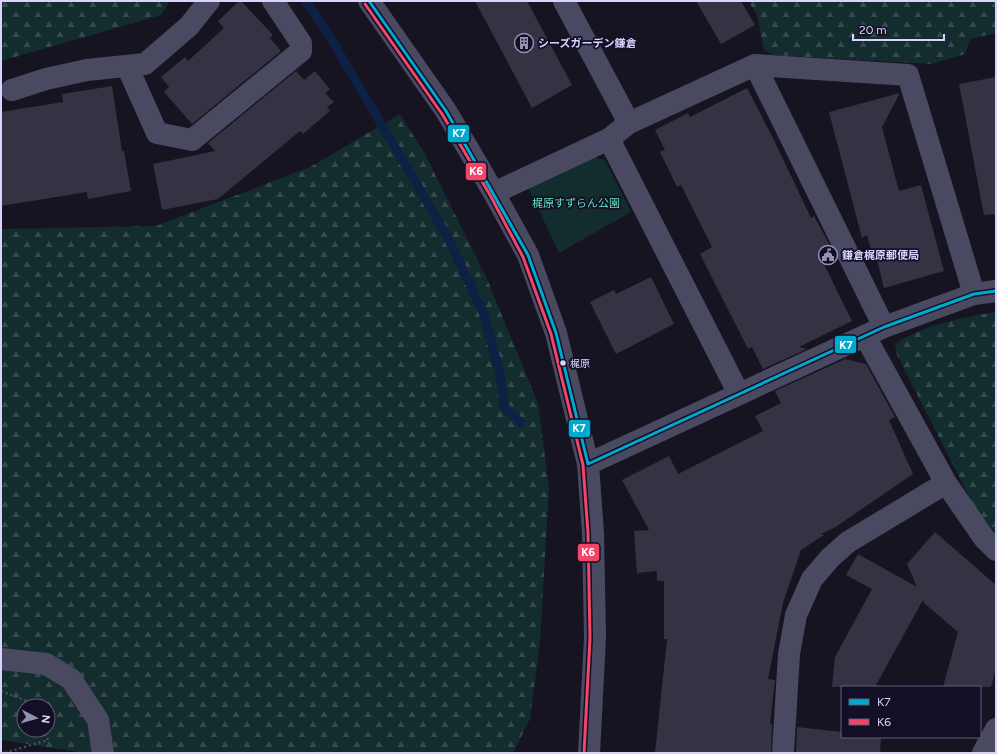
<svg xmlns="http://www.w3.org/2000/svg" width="997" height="754" viewBox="0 0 997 754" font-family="Figtree,'Noto Sans JP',sans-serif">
<defs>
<pattern id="forest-firs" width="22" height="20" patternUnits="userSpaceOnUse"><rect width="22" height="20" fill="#132c2d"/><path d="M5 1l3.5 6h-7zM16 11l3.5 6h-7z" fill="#354a4c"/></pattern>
</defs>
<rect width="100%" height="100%" fill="#161421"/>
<path fill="#132c2d" d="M 592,156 L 605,160 L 631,212 L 559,253 L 528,187 Z"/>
<path fill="url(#forest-firs)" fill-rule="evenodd" d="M 1,1 L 170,1 L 161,15 L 1,61 Z
M 748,1 L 996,1 L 996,33 L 970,39 L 965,54 L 932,64 L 772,55 L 764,50 L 757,15 Z
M 400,114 L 425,154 L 487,279 L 538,403 L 549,488 L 540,642 L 530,719 L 513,753 L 85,753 L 1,740 L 1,229 L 156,226 L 310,167 ZM 24,706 L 48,706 L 48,730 L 24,730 Z
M 996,312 L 996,534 L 976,510 L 897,355 L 895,344 C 922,325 964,317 996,312 Z"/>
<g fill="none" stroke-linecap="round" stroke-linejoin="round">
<path stroke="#0d2144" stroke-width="9" d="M 306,1 L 330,37 L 446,234 L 483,312 L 500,374 L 504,406 L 521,423"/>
</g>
<path fill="#343243" d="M 239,1 L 241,1 L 273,35 L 270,38 L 281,51 L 192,124 L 164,92 L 169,87 L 161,77 L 185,57 L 188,61 L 224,28 L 218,21 Z
M 475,1 L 527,1 L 572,85 L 532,108 Z
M 696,1 L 741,1 L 755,25 L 721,44 Z
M 296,71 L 304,80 L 315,71 L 330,89 L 325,93 L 334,102 L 327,107 L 330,111 L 303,134 L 300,131 L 218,199 L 162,210 L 153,164 L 215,151 L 208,143 Z
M 996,77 L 996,214 L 984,215 L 959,84 Z
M 112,86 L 122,151 L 124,151 L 131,191 L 88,199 L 87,192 L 1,206 L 1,112 L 63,102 L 62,94 Z
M 747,88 L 773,138 L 811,218 L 814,216 L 834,253 L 822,260 L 852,321 L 799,347 L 807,349 L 763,369 L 752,347 L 748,349 L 700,254 L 712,247 L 681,185 L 677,187 L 660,152 L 665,150 L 655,130 L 688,113 L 690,117 Z
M 900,93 L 882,127 L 899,191 L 921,185 L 944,271 L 884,288 L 875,252 L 872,253 L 867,235 L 862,238 L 829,112 Z
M 651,277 L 674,324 L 616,354 L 590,302 L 614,290 L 616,294 Z
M 845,359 L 866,364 L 895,417 L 889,420 L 913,474 L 834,528 L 821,534 L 824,535 L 801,550 L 783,603 L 768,679 L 775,680 L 770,724 L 772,724 L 771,753 L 655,753 L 667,639 L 664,639 L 664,581 L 657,581 L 657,571 L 637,573 L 634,531 L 649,530 L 622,480 L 669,456 L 678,474 L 763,431 L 755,416 L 781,403 L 775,391 Z
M 935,532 L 996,585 L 996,668 L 991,687 L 943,687 L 958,632 L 924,603 L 923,600 L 875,687 L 832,687 L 835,657 L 872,589 L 846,575 L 858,554 L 917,587 L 907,564 Z
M 797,727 L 842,732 L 842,737 L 881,737 L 880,753 L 796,753 Z"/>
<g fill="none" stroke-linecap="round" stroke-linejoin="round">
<path stroke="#44505f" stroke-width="2.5" stroke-dasharray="2 3" stroke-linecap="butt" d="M 1,691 L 27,701 L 30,706
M 5,753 L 48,740 L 43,730"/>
<path stroke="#4a4962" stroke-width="22" d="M 369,1 L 446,111 L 494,193 L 528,255 L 556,333 L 588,464 L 593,533 L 595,638 L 589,753
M 564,1 L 629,123
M 755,65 L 884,327
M 127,66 L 157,133 L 192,140 L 301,51 L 301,43 L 273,1
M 12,90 L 46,79 L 87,70 L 145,64 L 189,26 L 209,1
M 609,139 L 739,394
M 494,193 L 609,139 L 629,123 L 755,65 L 908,75 L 974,294
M 865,336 L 946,483 L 984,538 L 996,550
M 588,464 L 884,327 L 974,294 L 996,291
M 1,659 L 46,664 L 71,679 L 98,720 L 103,753
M 783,753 L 789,654 L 796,615 L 812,579 L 830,558 L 848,542 L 946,483
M 983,753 L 996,729"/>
<g stroke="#130f26" stroke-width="6">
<path id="bus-1" d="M 369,1 L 446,111 L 528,255 L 556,333 L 588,464 L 884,327 L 974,294 L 996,291"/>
</g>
<g stroke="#130f26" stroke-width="6">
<path id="bus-2" d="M 365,4 L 442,114 L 490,195 L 523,257 L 551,334 L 583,465 L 588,533 L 590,638 L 584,753"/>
</g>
<use href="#bus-1" stroke="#00a9ce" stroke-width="3"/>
<use href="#bus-2" stroke="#f34667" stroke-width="3"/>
</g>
<defs>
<g id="building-ring" transform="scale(1)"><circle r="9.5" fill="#130f26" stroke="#9591b1" stroke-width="1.5"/><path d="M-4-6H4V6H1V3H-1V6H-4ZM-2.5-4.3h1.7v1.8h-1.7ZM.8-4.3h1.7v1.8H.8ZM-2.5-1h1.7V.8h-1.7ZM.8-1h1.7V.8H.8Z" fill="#9591b1"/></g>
<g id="civic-ring" transform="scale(1)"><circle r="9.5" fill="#130f26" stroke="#9591b1" stroke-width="1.5"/><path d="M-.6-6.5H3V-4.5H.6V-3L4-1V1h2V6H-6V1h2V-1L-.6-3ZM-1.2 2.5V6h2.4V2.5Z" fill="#9591b1"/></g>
</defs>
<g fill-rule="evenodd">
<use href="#building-ring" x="524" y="43"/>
<use href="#civic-ring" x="828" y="255"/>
</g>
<circle fill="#d9d4ff" stroke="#130f26" stroke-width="1.5" cx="563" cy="363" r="3.5"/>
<g text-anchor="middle" stroke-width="3.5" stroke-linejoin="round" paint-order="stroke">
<g font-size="10" fill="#d9d4ff" stroke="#130f26" text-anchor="start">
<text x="570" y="367">梶原</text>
</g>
<g font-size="11" font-weight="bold" fill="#d9d4ff" stroke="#130f26" text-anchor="start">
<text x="538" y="47">シーズガーデン鎌倉</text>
<text x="842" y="259">鎌倉梶原郵便局</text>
</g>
<g font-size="11" fill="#5fe0c0" stroke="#130f26">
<text x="576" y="207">梶原すずらん公園</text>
</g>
</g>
<g stroke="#130f26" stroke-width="1.5">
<rect x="447" y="124" width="23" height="19" rx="4" fill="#00a9ce"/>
<rect x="465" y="162" width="22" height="19" rx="4" fill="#f34667"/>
<rect x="834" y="335" width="23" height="19" rx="4" fill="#00a9ce"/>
<rect x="568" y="419" width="23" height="19" rx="4" fill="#00a9ce"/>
<rect x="577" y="543" width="23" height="19" rx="4" fill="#f34667"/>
</g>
<g font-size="11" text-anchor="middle" font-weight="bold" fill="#fff">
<text x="459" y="137">K7</text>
<text x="476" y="175">K6</text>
<text x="846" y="349">K7</text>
<text x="579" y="432">K7</text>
<text x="588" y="556">K6</text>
</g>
<rect width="997" height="754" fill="none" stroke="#d9d4ff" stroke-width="4"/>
<rect x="841" y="686" width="140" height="52" fill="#130f26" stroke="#625e7d"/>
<rect x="849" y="699" width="20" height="6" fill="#00a9ce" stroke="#625e7d"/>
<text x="877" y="706" font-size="12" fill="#d9d4ff">K7</text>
<rect x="849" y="719" width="20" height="6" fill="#f34667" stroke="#625e7d"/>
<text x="877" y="726" font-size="12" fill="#d9d4ff">K6</text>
<g transform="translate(36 718) rotate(96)"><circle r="19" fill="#130f26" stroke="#625e7d"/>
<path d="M0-3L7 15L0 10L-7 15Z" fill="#9591b1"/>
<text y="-6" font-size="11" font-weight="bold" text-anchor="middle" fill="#d9d4ff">N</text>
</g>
<path d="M853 34v6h91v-6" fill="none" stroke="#d9d4ff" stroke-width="2"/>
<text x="859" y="34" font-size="12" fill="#d9d4ff" stroke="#130f26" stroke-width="3" paint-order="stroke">20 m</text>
</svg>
